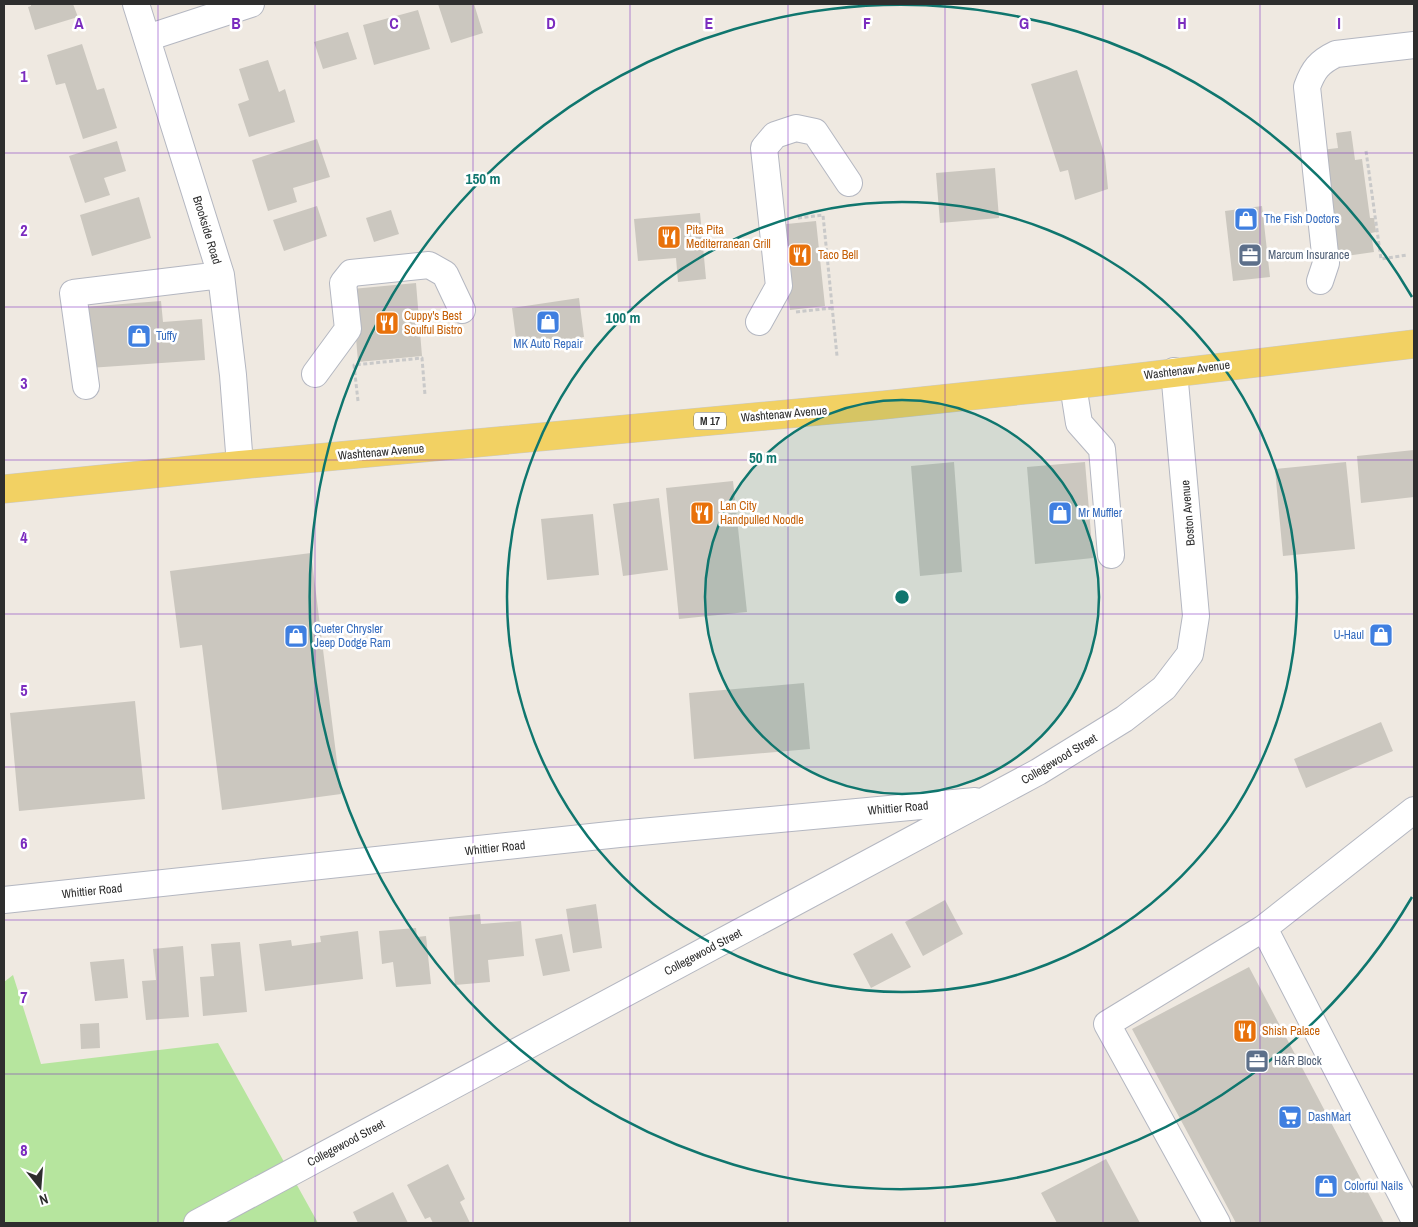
<svg xmlns="http://www.w3.org/2000/svg" width="1418" height="1227" viewBox="0 0 1418 1227" font-family="'Archivo Narrow',sans-serif">
<rect width="100%" height="100%" fill="#efe9e1"/>
<path fill="#b6e59e" d="M 13,975 L 41,1064 L 218,1043 L 318,1223 L 4,1223 L 4,982 Z"/>
<path fill="#cbc7bf" d="M 31,4 L 73,4 L 78,17 L 35,30 L 28,7 L 31,6 Z
M 438,4 L 474,4 L 483,33 L 451,43 Z
M 418,10 L 430,49 L 374,65 L 363,25 Z
M 348,32 L 357,59 L 323,69 L 314,42 Z
M 82,44 L 97,90 L 104,88 L 117,128 L 83,139 L 65,83 L 56,85 L 47,55 Z
M 268,60 L 279,92 L 285,89 L 295,122 L 249,137 L 238,104 L 249,100 L 239,69 Z
M 1077,70 L 1105,156 L 1108,189 L 1075,200 L 1068,170 L 1060,172 L 1031,84 Z
M 1351,131 L 1355,160 L 1362,159 L 1370,218 L 1374,218 L 1376,232 L 1371,233 L 1374,252 L 1339,257 L 1321,150 L 1338,148 L 1336,133 Z
M 317,139 L 330,177 L 293,188 L 297,202 L 268,211 L 252,160 Z
M 117,141 L 126,171 L 104,178 L 110,195 L 85,203 L 69,156 Z
M 995,168 L 999,218 L 940,223 L 936,173 Z
M 139,197 L 151,238 L 92,256 L 80,215 Z
M 317,206 L 327,236 L 284,251 L 273,220 Z
M 1262,206 L 1270,277 L 1233,281 L 1225,211 Z
M 391,210 L 399,234 L 374,242 L 366,218 Z
M 700,213 L 706,279 L 678,282 L 676,258 L 638,261 L 634,219 Z
M 816,221 L 825,306 L 790,310 L 777,225 Z
M 416,283 L 422,356 L 358,362 L 352,289 Z
M 579,298 L 584,337 L 517,346 L 512,308 Z
M 161,301 L 163,322 L 202,319 L 205,360 L 89,368 L 84,307 Z
M 1414,450 L 1414,497 L 1361,503 L 1357,456 Z
M 954,462 L 962,572 L 920,576 L 911,466 Z
M 1085,462 L 1093,558 L 1035,564 L 1027,467 Z
M 1346,462 L 1355,549 L 1283,556 L 1275,469 Z
M 733,481 L 747,612 L 679,619 L 666,488 Z
M 659,498 L 668,570 L 623,576 L 613,504 Z
M 593,514 L 599,575 L 547,580 L 541,519 Z
M 311,553 L 341,794 L 222,810 L 202,645 L 180,648 L 170,571 Z
M 804,683 L 810,749 L 694,759 L 689,693 Z
M 135,701 L 145,799 L 19,811 L 10,713 Z
M 1381,722 L 1393,751 L 1306,788 L 1294,759 Z
M 945,900 L 963,934 L 923,956 L 905,922 Z
M 596,904 L 602,948 L 573,953 L 566,909 Z
M 480,914 L 481,924 L 521,921 L 524,956 L 488,960 L 490,982 L 455,985 L 449,917 Z
M 416,928 L 417,937 L 426,936 L 431,984 L 396,987 L 393,962 L 382,964 L 379,931 Z
M 358,931 L 363,979 L 265,991 L 259,944 L 291,940 L 292,946 L 321,942 L 320,936 Z
M 892,933 L 911,967 L 871,988 L 853,954 Z
M 562,934 L 570,971 L 543,976 L 535,939 Z
M 240,942 L 247,1012 L 203,1016 L 200,977 L 214,976 L 211,944 Z
M 183,946 L 189,1017 L 146,1020 L 142,981 L 156,980 L 153,949 Z
M 124,959 L 128,998 L 95,1001 L 90,962 Z
M 1249,967 L 1384,1223 L 1236,1223 L 1132,1029 Z
M 99,1023 L 100,1048 L 81,1049 L 80,1024 Z
M 1106,1159 L 1140,1223 L 1057,1223 L 1041,1193 Z
M 448,1164 L 465,1199 L 460,1202 L 470,1223 L 433,1223 L 430,1217 L 425,1219 L 407,1185 Z
M 393,1192 L 408,1223 L 358,1223 L 353,1212 Z"/>
<g fill="none" stroke-linecap="round" stroke-linejoin="round">
<g stroke="#b4b7c1" stroke-width="28">
<path id="minor" d="M 136,4 L 221,275 L 233,375 L 240,465
M 147,38 L 251,4
M 1320,281 L 1326,263 L 1307,87 C 1313,70 1319,62 1336,54 L 1414,45
M 759,322 L 779,286 L 764,148 L 775,135 L 796,128 L 815,132 L 849,183
M 315,374 L 348,329 L 343,283 L 351,273 L 429,265 L 445,274 L 462,310
M 1073,385 L 1079,423 L 1102,449 L 1111,555
M 86,386 L 73,293 L 221,275
M 1414,810 L 1264,928 L 1414,1219
M 4,900 L 619,834 L 975,801
M 197,1223 L 1038,772 L 1124,719 L 1164,688 L 1190,654 L 1196,616 L 1174,371
M 1217,1223 L 1107,1024 L 1264,928"/>
</g>
<g stroke="#c9c9c9" stroke-width="29">
<path id="major" d="M 4,489 L 240,465 L 884,405 L 1073,385 L 1414,344"/>
</g>
<path stroke="#c9c9c9" stroke-width="3" stroke-dasharray="4 2.5" stroke-linecap="butt" d="M 1366,151 L 1381,259 L 1407,255
M 798,218 L 823,215 L 837,356
M 796,312 L 832,308
M 358,401 L 354,365 L 422,358 L 425,395"/>
<use href="#minor" stroke="#fff" stroke-width="26"/>
<use href="#major" stroke="#f2d163" stroke-width="28"/>
</g>
<path fill="none" stroke="#7b2cbf" stroke-width="1" stroke-opacity="0.55" d="M 158,4 L 158,1223M 315,4 L 315,1223M 473,4 L 473,1223M 630,4 L 630,1223M 788,4 L 788,1223M 945,4 L 945,1223M 1103,4 L 1103,1223M 1260,4 L 1260,1223M 4,153 L 1414,153M 4,307 L 1414,307M 4,460 L 1414,460M 4,614 L 1414,614M 4,767 L 1414,767M 4,920 L 1414,920M 4,1074 L 1414,1074"/>
<circle cx="902" cy="597" r="197" fill="#0f766e" fill-opacity=".12"/>
<g fill="none" stroke="#0f766e" stroke-width="2.5">
<circle cx="902" cy="597" r="197"/>
<circle cx="902" cy="597" r="395"/>
<path d="M1412 897A592 592 0 1 1 1412 297"/>
</g>
<defs>
<g id="shop-square" transform="scale(1.25)"><rect x="-9" y="-9" width="18" height="18" rx="4" fill="#3f7fe0" stroke="#fff"/><path d="M-5-2.5h2.3a2.7 3.5 0 0 1 5.4 0H5L5.5 6h-11ZM-1.5-2.5h3a1.5 2.3 0 0 0-3 0Z" fill="#fff"/></g>
<g id="restaurant-square" transform="scale(1.25)"><rect x="-9" y="-9" width="18" height="18" rx="4" fill="#e8710a" stroke="#fff"/><path d="M-5-6h1v4h1v-4h1v4h1v-4h1v5L-1.5 .5V6h-2V.5L-5-1ZM5-6V6H3V1.5H1.5Q1.5-4 5-6Z" fill="#fff"/></g>
<g id="office-square" transform="scale(1.25)"><rect x="-9" y="-9" width="18" height="18" rx="4" fill="#5c6f8a" stroke="#fff"/><path d="M-6-3h4V-5.5h4V-3h4V5H-6ZM-1-4.5V-3h2v-1.5ZM-6 0V1H6V0Z" fill="#fff"/></g>
<g id="supermarket-square" transform="scale(1.25)"><rect x="-9" y="-9" width="18" height="18" rx="4" fill="#3f7fe0" stroke="#fff"/><path d="M-6-5.5h2.5l.6 2H6L4.5 2H-2.5L-4.4-4H-6ZM-1.5 3.2a1.3 1.3 0 1 0 .1 0ZM3 3.2a1.3 1.3 0 1 0 .1 0Z" fill="#fff"/></g>
</defs>
<g fill-rule="evenodd">
<use href="#shop-square" x="1246" y="219"/>
<use href="#restaurant-square" x="669" y="237"/>
<use href="#restaurant-square" x="800" y="255"/>
<use href="#office-square" x="1250" y="255"/>
<use href="#shop-square" x="548" y="322"/>
<use href="#restaurant-square" x="387" y="323"/>
<use href="#shop-square" x="139" y="336"/>
<use href="#restaurant-square" x="702" y="513"/>
<use href="#shop-square" x="1060" y="513"/>
<use href="#shop-square" x="1381" y="635"/>
<use href="#shop-square" x="296" y="636"/>
<use href="#restaurant-square" x="1245" y="1031"/>
<use href="#office-square" x="1257" y="1061"/>
<use href="#supermarket-square" x="1290" y="1117"/>
<use href="#shop-square" x="1326" y="1186"/>
</g>
<g text-anchor="middle" stroke-width="5" stroke-linejoin="round" paint-order="stroke">
<rect fill="#fff" stroke="#6d6d6d" stroke-width="1" x="694" y="412.5" width="32" height="17" rx="4"/>
<g font-size="11" font-weight="bold" fill="#2e2e2e">
<text x="710" y="425">M 17</text>
</g>
<g font-size="12" fill="#366cbe" stroke="#fff" text-anchor="start">
<text x="1264" y="223">The Fish Doctors</text>
<text x="156" y="340">Tuffy</text>
<text x="548" y="348" text-anchor="middle">MK Auto Repair</text>
<text x="1078" y="517">Mr Muffler</text>
<text x="314" y="633">Cueter Chrysler<tspan x="314" dy="14">Jeep Dodge Ram</tspan></text>
<text x="1364" y="639" text-anchor="end">U-Haul</text>
<text x="1308" y="1121">DashMart</text>
<text x="1344" y="1190">Colorful Nails</text>
</g>
<g font-size="12" fill="#2e2e2e" stroke="#fff">
<text transform="translate(207 230) rotate(73)" y="4">Brookside Road</text>
<text transform="translate(1187 370) rotate(-7)" y="4">Washtenaw Avenue</text>
<text transform="translate(784 414) rotate(-5)" y="4">Washtenaw Avenue</text>
<text transform="translate(381 452) rotate(-5)" y="4">Washtenaw Avenue</text>
<text transform="translate(1188 513) rotate(-95)" y="4">Boston Avenue</text>
<text transform="translate(1059 759) rotate(-31)" y="4">Collegewood Street</text>
<text transform="translate(898 808) rotate(-5)" y="4">Whittier Road</text>
<text transform="translate(495 848) rotate(-6)" y="4">Whittier Road</text>
<text transform="translate(92 891) rotate(-6)" y="4">Whittier Road</text>
<text transform="translate(703 952) rotate(-28)" y="4">Collegewood Street</text>
<text transform="translate(346 1143) rotate(-28)" y="4">Collegewood Street</text>
</g>
<g font-size="12" fill="#c56008" stroke="#fff" text-anchor="start">
<text x="686" y="234">Pita Pita<tspan x="686" dy="14">Mediterranean Grill</tspan></text>
<text x="818" y="259">Taco Bell</text>
<text x="404" y="320">Cuppy's Best<tspan x="404" dy="14">Soulful Bistro</tspan></text>
<text x="720" y="510">Lan City<tspan x="720" dy="14">Handpulled Noodle</tspan></text>
<text x="1262" y="1035">Shish Palace</text>
</g>
<g font-size="12" fill="#4e5e75" stroke="#fff" text-anchor="start">
<text x="1268" y="259">Marcum Insurance</text>
<text x="1274" y="1065">H&amp;R Block</text>
</g>
</g>
<g font-size="16" text-anchor="middle" font-weight="bold" fill="#7b2cbf" stroke="#fff" stroke-width="5" stroke-linejoin="round" paint-order="stroke">
<text x="79" y="29">A</text>
<text x="236" y="29">B</text>
<text x="394" y="29">C</text>
<text x="551" y="29">D</text>
<text x="709" y="29">E</text>
<text x="867" y="29">F</text>
<text x="1024" y="29">G</text>
<text x="1182" y="29">H</text>
<text x="1339" y="29">I</text>
<text x="24" y="82">1</text>
<text x="24" y="236">2</text>
<text x="24" y="389">3</text>
<text x="24" y="543">4</text>
<text x="24" y="696">5</text>
<text x="24" y="849">6</text>
<text x="24" y="1003">7</text>
<text x="24" y="1156">8</text>
</g>
<circle cx="902" cy="597" r="8" fill="#0f766e" stroke="#fff" stroke-width="2.5"/>
<g font-size="15" text-anchor="middle" font-weight="bold" fill="#0f766e" stroke="#fff" stroke-width="5" stroke-linejoin="round" paint-order="stroke">
<text x="483" y="184">150 m</text>
<text x="623" y="323">100 m</text>
<text x="763" y="463">50 m</text>
</g>
<rect width="1418" height="1227" fill="none" stroke="#2e2e2e" stroke-width="10"/>
<g transform="translate(40 1187) rotate(163)" stroke="#ffffff" stroke-width="4" paint-order="stroke">
<path d="M0-4L9 19L0 12L-9 19Z" fill="#2e2e2e"/>
<text y="-8" font-size="14" font-weight="bold" text-anchor="middle" fill="#2e2e2e">N</text>
</g>
</svg>
